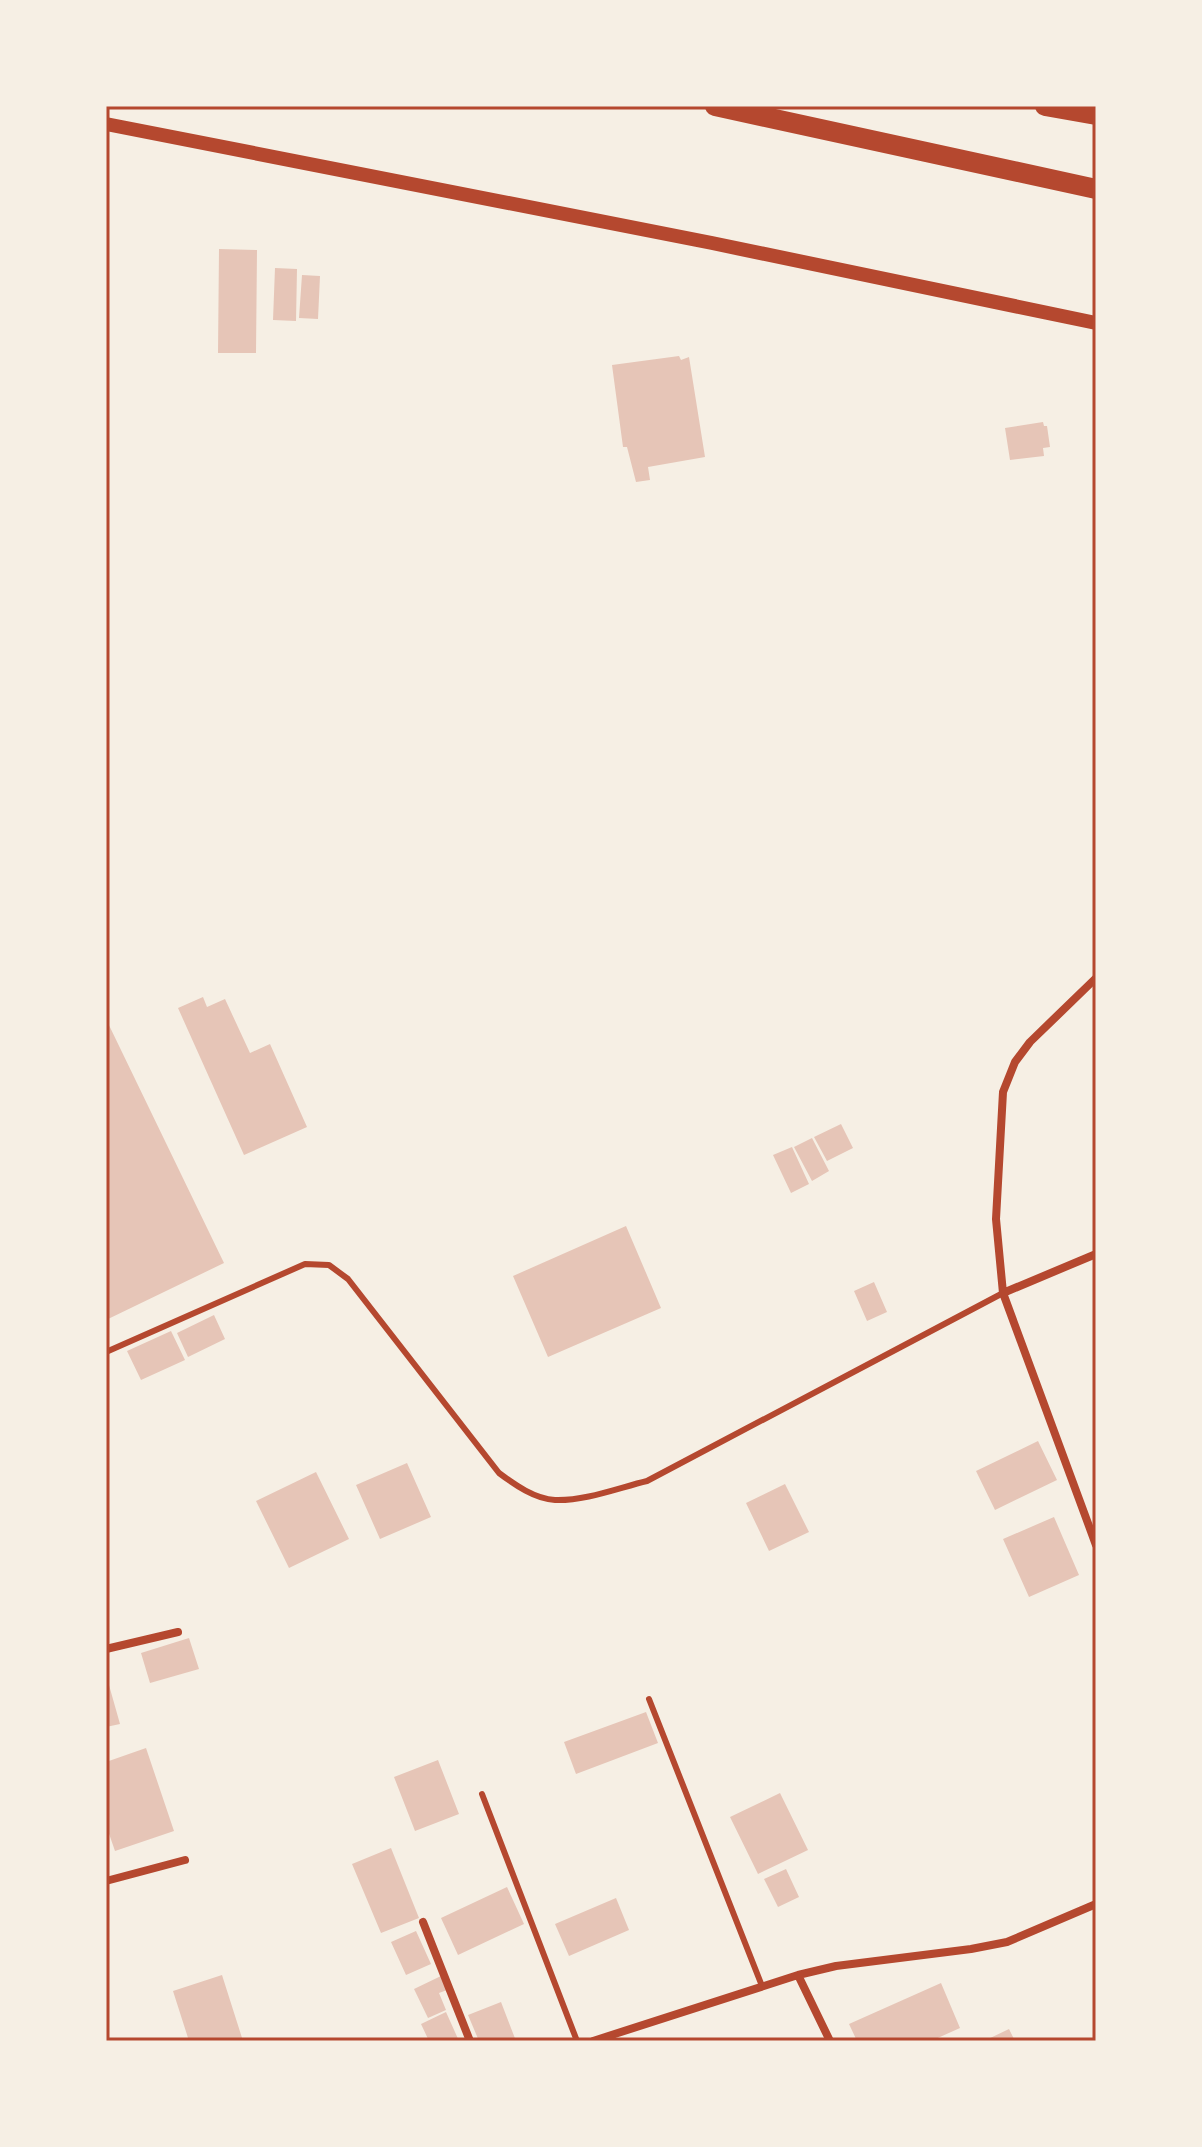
<svg xmlns="http://www.w3.org/2000/svg" width="1202" height="2147" viewBox="0 0 1202 2147" font-family="Overpass,sans-serif">
<rect width="100%" height="100%" fill="#f6efe4"/>
<path fill="#e6c5b7" d="M 219,249 L 257,250 L 256,353 L 218,353 Z
M 275,268 L 297,269 L 296,321 L 273,320 Z
M 302,275 L 320,276 L 318,319 L 299,318 Z
M 679,356 L 681,360 L 689,357 L 705,457 L 648,467 L 650,480 L 636,482 L 627,447 L 623,447 L 612,365 Z
M 1043,422 L 1044,426 L 1047,426 L 1050,447 L 1043,448 L 1044,456 L 1010,460 L 1005,428 Z
M 203,997 L 207,1007 L 225,999 L 250,1053 L 270,1044 L 307,1127 L 244,1155 L 178,1008 Z
M 106,1019 L 224,1263 L 106,1320 Z
M 841,1124 L 853,1148 L 827,1161 L 814,1137 Z
M 812,1138 L 829,1171 L 812,1181 L 794,1147 Z
M 792,1147 L 809,1184 L 791,1193 L 773,1155 Z
M 626,1226 L 661,1308 L 548,1357 L 513,1276 Z
M 874,1282 L 887,1312 L 867,1321 L 854,1291 Z
M 214,1315 L 225,1339 L 188,1357 L 177,1333 Z
M 171,1331 L 185,1360 L 141,1380 L 127,1351 Z
M 1038,1441 L 1057,1480 L 995,1510 L 976,1471 Z
M 407,1463 L 431,1517 L 380,1539 L 356,1485 Z
M 316,1472 L 349,1539 L 289,1568 L 256,1501 Z
M 785,1484 L 809,1532 L 769,1551 L 746,1503 Z
M 1054,1517 L 1079,1575 L 1029,1597 L 1003,1539 Z
M 189,1638 L 199,1669 L 150,1683 L 141,1653 Z
M 107,1678 L 120,1724 L 106,1727 L 106,1679 Z
M 646,1712 L 658,1743 L 576,1774 L 564,1742 Z
M 146,1748 L 174,1831 L 115,1851 L 106,1825 L 106,1762 Z
M 438,1760 L 459,1814 L 415,1831 L 394,1777 Z
M 780,1793 L 808,1850 L 758,1874 L 730,1817 Z
M 391,1848 L 419,1918 L 381,1933 L 352,1864 Z
M 786,1869 L 799,1897 L 778,1907 L 764,1879 Z
M 507,1887 L 524,1924 L 458,1955 L 441,1918 Z
M 616,1898 L 629,1930 L 569,1956 L 555,1924 Z
M 416,1931 L 431,1964 L 406,1975 L 391,1942 Z
M 222,1975 L 243,2041 L 189,2041 L 173,1991 Z
M 441,1976 L 447,1990 L 439,1993 L 446,2010 L 428,2018 L 414,1989 Z
M 941,1983 L 960,2028 L 931,2041 L 857,2041 L 849,2024 Z
M 501,2002 L 516,2041 L 479,2041 L 468,2015 Z
M 446,2012 L 459,2041 L 429,2041 L 421,2024 Z
M 1009,2029 L 1015,2041 L 984,2041 Z"/>
<g fill="none" stroke-linecap="round" stroke-linejoin="round">
<path stroke="#b5482f" stroke-width="6" d="M 106,1352 L 305,1264 L 329,1265 L 348,1279 L 499,1473 C 515,1485 535,1499 555,1500 C 585,1501 618,1488 647,1481 L 1003,1293
M 649,1699 L 762,1986
M 482,1794 L 577,2041"/>
<path stroke="#b5482f" stroke-width="8" d="M 1096,978 L 1030,1042 L 1015,1062 L 1003,1092 L 996,1219 L 1003,1293 L 1096,1545
M 1003,1293 L 1096,1254
M 106,1649 L 178,1632
M 106,1881 L 185,1860
M 423,1922 L 470,2041
M 798,1975 L 830,2041
M 593,2041 L 798,1975 L 836,1966 L 971,1949 L 1007,1942 L 1096,1904"/>
<path stroke="#b5482f" stroke-width="14" d="M 106,124 L 712,243 L 1096,323"/>
<path stroke="#b5482f" stroke-width="20" d="M 715,106 L 1096,189
M 1045,106 L 1096,115"/>
</g>
<rect width="1202" height="2147" fill="none" stroke="#f6efe4" stroke-width="216"/>
<rect x="108" y="108" width="986" height="1931" fill="none" stroke="#b5482f" stroke-width="3"/>
</svg>
